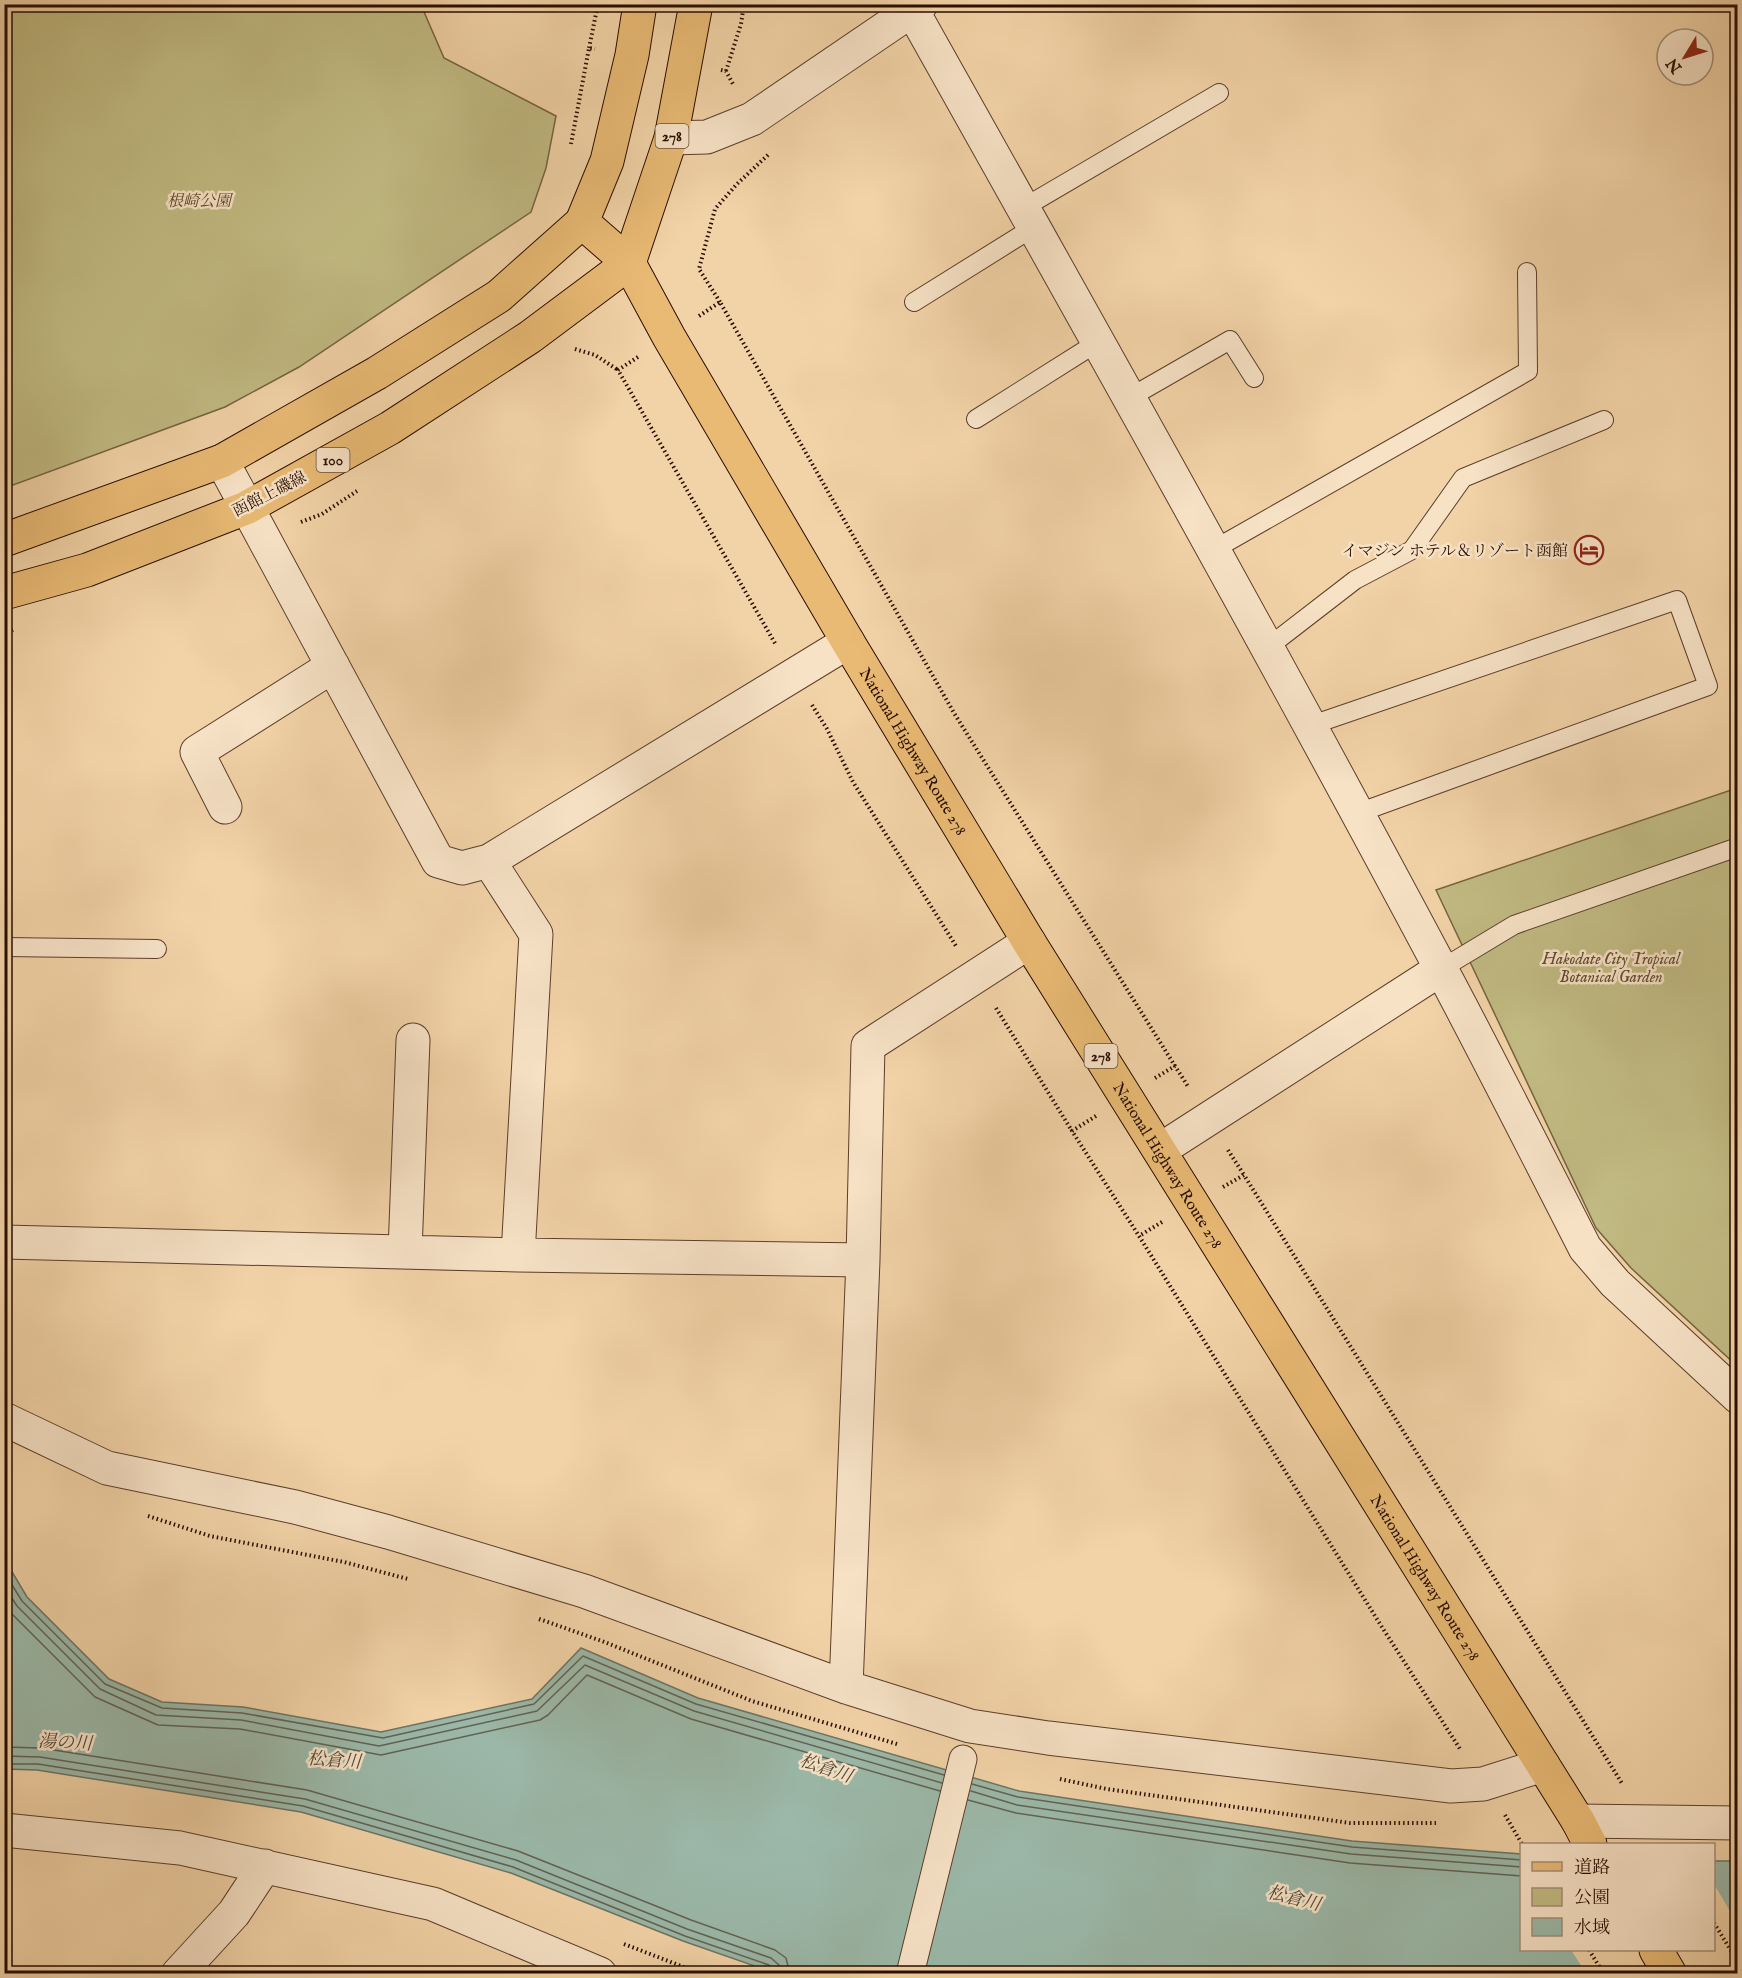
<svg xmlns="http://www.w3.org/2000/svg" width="1742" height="1978" viewBox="0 0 1742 1978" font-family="'IM FELL English','Noto Serif JP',serif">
<rect width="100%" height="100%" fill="#f2d3a7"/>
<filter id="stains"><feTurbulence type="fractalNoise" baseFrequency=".00333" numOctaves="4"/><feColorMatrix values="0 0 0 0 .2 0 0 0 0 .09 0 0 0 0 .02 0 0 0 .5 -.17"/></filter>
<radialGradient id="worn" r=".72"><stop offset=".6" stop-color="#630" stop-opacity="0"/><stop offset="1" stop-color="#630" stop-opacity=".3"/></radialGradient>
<path fill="#c1ba82" stroke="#756441" stroke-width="1.5" d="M 5,4 L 421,5 L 444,58 L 556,116 L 546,168 L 531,212 L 299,367 L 225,407 L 5,488 Z
M 1737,788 L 1737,1366 L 1631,1268 L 1596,1228 L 1436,890 Z"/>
<path fill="#9bb8a8" stroke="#6d7465" stroke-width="1.5" d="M 5,1560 L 27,1597 L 109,1679 L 162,1702 L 243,1707 L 381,1732 L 532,1699 L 581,1648 L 698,1698 L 1019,1791 L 1352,1841 L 1521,1854 L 1522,1950 L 1714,1950 L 1714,1861 L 1737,1861 L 1737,1973 L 775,1973 L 683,1941 L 511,1873 L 301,1812 L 37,1770 L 5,1769 Z"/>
<path fill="#f2d3a7" d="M 1714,1884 L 1737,1923 L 1737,1973 L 1586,1973 L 1571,1950 L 1714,1950 Z"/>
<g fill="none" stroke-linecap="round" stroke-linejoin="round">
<path stroke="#626254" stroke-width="1.5" d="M 4,1572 L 22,1601 L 105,1684 L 162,1708 L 242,1713 L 383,1738 L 534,1704 L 583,1656 L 696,1704 L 944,1775
M 4,1586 L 17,1606 L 100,1689 L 156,1715 L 241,1720 L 379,1746 L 537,1711 L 585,1665 L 694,1711 L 942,1783
M 4,1604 L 11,1613 L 95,1697 L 158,1725 L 240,1729 L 381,1755 L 540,1720 L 548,1715 L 587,1675 L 691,1719 L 940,1791
M 4,1747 L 41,1748 L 307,1790 L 518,1851 L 691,1920 L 775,1950 L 786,1958 L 790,1974
M 4,1756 L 40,1757 L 305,1799 L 516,1860 L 687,1929 L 771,1958 L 779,1965 L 781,1974
M 4,1764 L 38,1764 L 303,1806 L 513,1867 L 685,1936 L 769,1965 L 772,1968 L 773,1974
M 972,1784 L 1018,1797 L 1352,1847 L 1522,1860
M 971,1791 L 1017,1805 L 1351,1854 L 1522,1867
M 968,1800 L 1016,1813 L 1350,1863 L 1522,1876"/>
<g stroke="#5b3e2a" stroke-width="20">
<path id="service" d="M 1023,208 L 1219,93
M 914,302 L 1034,227
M 1129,398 L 1230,340 L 1254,378
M 976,419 L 1098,342
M 1213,550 L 1528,371 L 1527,272
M 1267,648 L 1355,580 L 1412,550 L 1463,478 L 1604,420
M 1309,726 L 1677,600 L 1708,686 L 1358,813
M 4,947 L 157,949
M 1441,969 L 1514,925 L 1738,847"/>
</g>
<g stroke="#5b3e2a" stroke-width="29">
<path id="pedestrian" d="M 910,1974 L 963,1759"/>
</g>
<g stroke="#5b3e2a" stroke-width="35">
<path id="minor" d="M 912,10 C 1090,327 1268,644 1439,965 C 1489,1059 1537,1154 1585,1248 L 1615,1283 L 1738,1397
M 671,138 L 707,137 L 752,119 L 921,4
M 222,461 L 438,861 L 462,868 L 489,861 L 536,934 L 518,1255
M 225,807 L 197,752 L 333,666
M 489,861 L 848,642
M 1160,1150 L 1441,969
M 4,1242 L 518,1255 L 863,1260
M 405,1252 L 413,1040
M 4,1419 L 107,1468 L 295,1507 L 388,1532 L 584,1591 L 846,1687 L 970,1726 L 1048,1738 L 1451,1786 L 1483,1784 L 1543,1765
M 846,1687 L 863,1260 L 868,1046 L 1029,942
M 1578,1821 L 1738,1823
M 4,1830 L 180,1848 L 433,1904 L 600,1974
M 178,1974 L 234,1913 L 265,1866"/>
</g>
<g stroke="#290d00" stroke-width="35">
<path id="primary" d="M 4,540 L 222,461 L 377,373 L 499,296 L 582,222
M 4,593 L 87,570 L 246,508 L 390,428 L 530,337 L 629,263"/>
</g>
<g stroke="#290d00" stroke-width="35">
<g id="trunk">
<path id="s1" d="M 640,4 L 632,55 L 607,161 L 582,222 L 629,263 L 669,337 L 848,642 L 1029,942 L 1543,1765 L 1578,1821 L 1590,1844"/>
<path d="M 629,263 L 671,138 L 696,4"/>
<path d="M 1656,1950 L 1670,1974"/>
</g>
</g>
<path stroke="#290d00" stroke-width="4" stroke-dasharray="1.5 3" stroke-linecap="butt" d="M 589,48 L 598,4
M 721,70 L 726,71 L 734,86
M 726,71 L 741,24 L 744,4
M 571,144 L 589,48 L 595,49
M 720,302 L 699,269 L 715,209 L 737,184 L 770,153
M 699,316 L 720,302 L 954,713 L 1175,1066
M 575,349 L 595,355 L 618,370
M 638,357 L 618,370 L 776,645
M 301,522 L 322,514 L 357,491
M 4,634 L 13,630
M 812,705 L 827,729 L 853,782 L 956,946
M 996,1008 L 1072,1131
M 1155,1078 L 1175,1066 L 1189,1088
M 1096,1116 L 1072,1131 L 1139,1236
M 1228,1150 L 1244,1175
M 1223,1187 L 1244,1175 L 1623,1785
M 1162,1222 L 1139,1236 L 1380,1624 L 1460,1749
M 148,1516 L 210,1536 L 344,1562 L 408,1579
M 539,1619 L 602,1641 L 752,1701 L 897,1744
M 1060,1779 L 1107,1789 L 1350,1823 L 1436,1823
M 1505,1815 L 1522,1844
M 1714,1923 L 1738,1962
M 624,1944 L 702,1974
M 1589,1950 L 1604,1974"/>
<use href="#service" stroke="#f7e2c6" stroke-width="18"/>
<use href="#pedestrian" stroke="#f7e2c6" stroke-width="27"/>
<use href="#minor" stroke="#f7e2c6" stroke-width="33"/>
<use href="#primary" stroke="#e9ba74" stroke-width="33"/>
<use href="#trunk" stroke="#e9ba74" stroke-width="33"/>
</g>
<defs>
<g id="hotel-ring" transform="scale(1.5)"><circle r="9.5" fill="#f7e2c6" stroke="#8f2418" stroke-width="1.5"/><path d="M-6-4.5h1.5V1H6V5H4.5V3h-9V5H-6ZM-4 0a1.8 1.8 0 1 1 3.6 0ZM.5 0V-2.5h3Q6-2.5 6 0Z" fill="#8f2418"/></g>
</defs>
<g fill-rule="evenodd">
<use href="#hotel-ring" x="1589" y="550"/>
</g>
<g text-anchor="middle" stroke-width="5" stroke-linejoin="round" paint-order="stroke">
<g fill="#f7e2c6" stroke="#674d3b" stroke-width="1.5">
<rect x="655.5" y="124" width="33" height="24" rx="4.5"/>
<rect x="316.5" y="448" width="33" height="24" rx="4.5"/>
<rect x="1084.5" y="1044" width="33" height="24" rx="4.5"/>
</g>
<g font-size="15" font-weight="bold" fill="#290d00">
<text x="672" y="141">278</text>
<text x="333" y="465">100</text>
<text x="1101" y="1061">278</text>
</g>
<g font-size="16" font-style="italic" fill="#5e4a2e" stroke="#f7e2c6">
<text x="199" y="206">根崎公園</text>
<text x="1611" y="964">Hakodate City Tropical<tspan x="1611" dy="18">Botanical Garden</tspan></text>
</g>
<g font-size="16" fill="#290d00" stroke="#f7e2c6">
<text transform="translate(269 493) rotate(-27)" y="6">函館上磯線</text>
<text dy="6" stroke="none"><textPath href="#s1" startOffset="854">National Highway Route 278</textPath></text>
<text dy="6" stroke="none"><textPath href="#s1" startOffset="1340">National Highway Route 278</textPath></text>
<text dy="6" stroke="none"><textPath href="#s1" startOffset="1826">National Highway Route 278</textPath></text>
</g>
<g font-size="16" fill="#290d00" stroke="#f7e2c6" text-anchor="end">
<text x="1568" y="556">イマジン ホテル＆リゾート函館</text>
</g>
<g font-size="18" font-style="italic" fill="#51493b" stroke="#f7e2c6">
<text transform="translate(65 1742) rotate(3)" y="6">湯の川</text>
<text transform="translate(334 1760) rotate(4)" y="6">松倉川</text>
<text transform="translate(826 1768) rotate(19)" y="6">松倉川</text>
<text transform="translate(1294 1898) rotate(14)" y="6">松倉川</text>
</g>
</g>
<rect width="1742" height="1978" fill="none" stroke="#f2d3a7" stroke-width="24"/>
<rect x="6" y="6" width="1730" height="1966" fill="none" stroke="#290d00" stroke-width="3"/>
<rect x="12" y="12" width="1718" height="1954" fill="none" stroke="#290d00" stroke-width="1.5"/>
<rect x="1520" y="1843" width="195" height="108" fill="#f7e2c6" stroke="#a58d77" stroke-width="1.5"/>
<rect x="1532" y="1862" width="30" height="9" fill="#e9ba74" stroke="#a58d77" stroke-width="1.5"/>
<text x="1574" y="1873" font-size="18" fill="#290d00">道路</text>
<rect x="1532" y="1888" width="30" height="18" fill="#c1ba82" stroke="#a58d77" stroke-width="1.5"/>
<text x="1574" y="1903" font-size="18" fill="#290d00">公園</text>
<rect x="1532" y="1918" width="30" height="18" fill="#9bb8a8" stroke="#a58d77" stroke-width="1.5"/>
<text x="1574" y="1933" font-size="18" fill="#290d00">水域</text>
<g transform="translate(1685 57) rotate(232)"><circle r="28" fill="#f7e2c6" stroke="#a58d77" stroke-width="1.5"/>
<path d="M0-4.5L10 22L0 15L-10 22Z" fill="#8f2418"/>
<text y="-9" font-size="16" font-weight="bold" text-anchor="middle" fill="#290d00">N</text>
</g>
<rect width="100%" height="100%" filter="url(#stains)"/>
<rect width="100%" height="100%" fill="url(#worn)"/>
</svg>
